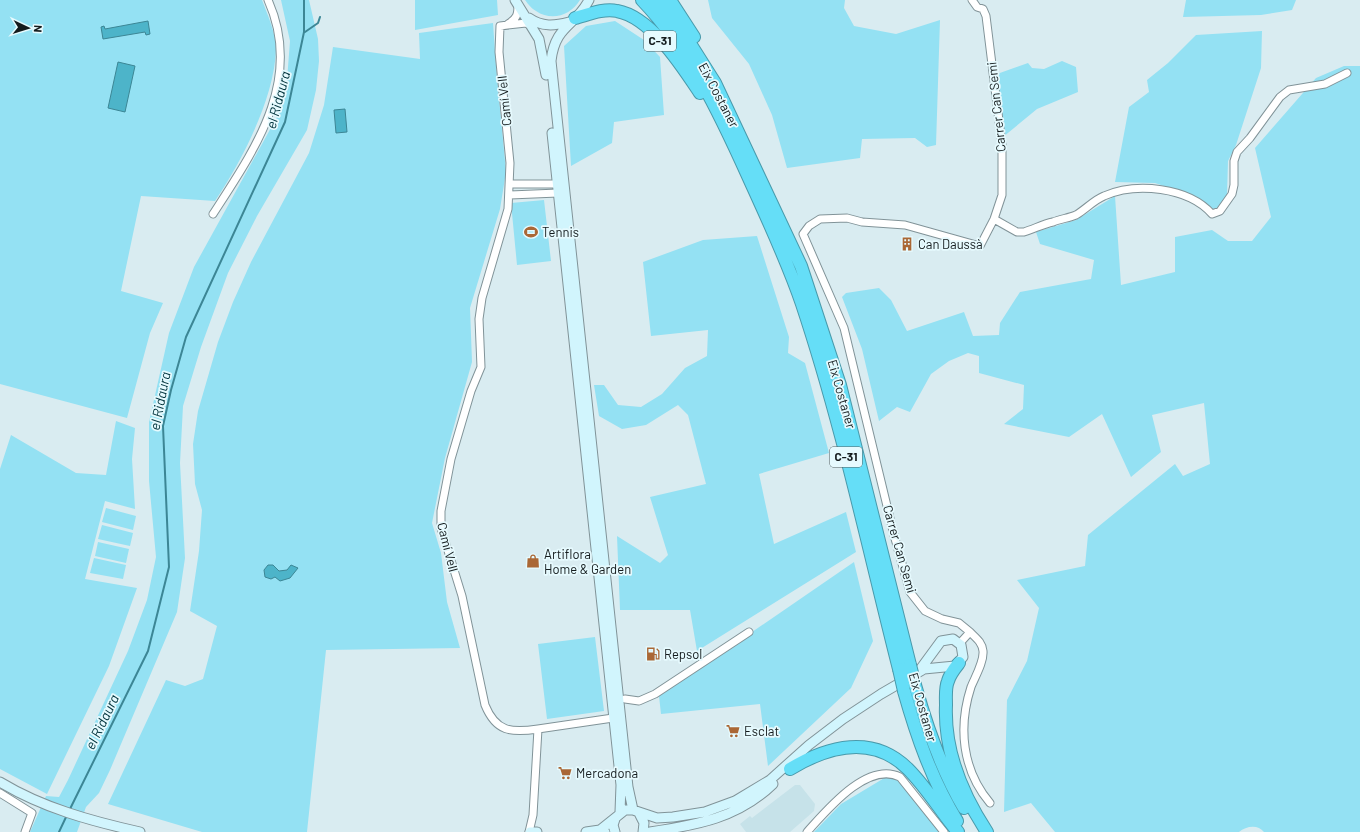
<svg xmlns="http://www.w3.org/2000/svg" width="1360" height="832" viewBox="0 0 1360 832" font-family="Barlow,sans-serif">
<rect width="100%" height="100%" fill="#d9ecf1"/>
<path fill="#c6e2e9" d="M 795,785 L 800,785 L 815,804 L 814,811 L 790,832 L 746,832 L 740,824 L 750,816 L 752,818 Z"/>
<path fill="#94e1f3" d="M 0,0 L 262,0 C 268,16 276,33 276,50 C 274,99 242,161 215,201 L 141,196 L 121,291 L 163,303 L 150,333 L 127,418 L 0,384 Z
M 281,0 L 309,0 L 318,39 L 319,61 L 316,90 L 307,130 L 257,216 L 228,273 L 201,347 L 183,406 L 180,463 L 185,558 L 177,612 L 110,770 L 99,793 L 86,807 L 77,832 L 30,832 L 46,796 L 59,797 L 68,780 L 128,651 L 147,600 L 156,557 L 149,481 L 149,422 L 169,333 L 194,267 L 278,115 L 287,80 L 290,41 Z
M 415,0 L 497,0 L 498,15 L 415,30 Z
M 525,0 L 580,0 C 571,15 552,22 536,11 C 532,9 528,4 525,0 Z
M 708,0 L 845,0 L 844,8 L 854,26 L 896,34 L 940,20 L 936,145 L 927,147 L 915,138 L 862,139 L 860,158 L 787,168 L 772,115 L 749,64 L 712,18 Z
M 1186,0 L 1296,0 L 1292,10 L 1261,15 L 1183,17 Z
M 615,21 L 644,40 L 660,57 L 664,115 L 614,122 L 612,143 L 571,166 L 564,46 L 586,26 Z
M 493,23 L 496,66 L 506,172 L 500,209 L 470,308 L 472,362 L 445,458 L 432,523 L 441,553 L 447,602 L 460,648 L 326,650 L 307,832 L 202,832 L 108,804 L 166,680 L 185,686 L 203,679 L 217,626 L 190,611 L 199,551 L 202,510 L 195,484 L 193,444 L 198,411 L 218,342 L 233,302 L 251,262 L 309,153 L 324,105 L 333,47 L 420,59 L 419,33 Z
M 1262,31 L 1261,68 L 1236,145 L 1228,161 L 1227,195 L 1220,207 L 1213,209 L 1197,197 L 1155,183 L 1115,182 L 1129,107 L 1149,92 L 1147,80 L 1168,63 L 1196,35 Z
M 1062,61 L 1076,67 L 1078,92 L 1037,109 L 1003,137 L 997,74 L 1028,63 L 1032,68 L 1044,69 Z
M 1344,66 L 1360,66 L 1360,832 L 1264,832 C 1258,824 1246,826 1239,832 L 1055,832 L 1031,803 L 1004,812 L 1007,700 L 1027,661 L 1039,608 L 1017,580 L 1085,566 L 1088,535 L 1175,464 L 1183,476 L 1210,464 L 1204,403 L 1152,415 L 1161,452 L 1131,477 L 1102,414 L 1069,437 L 1004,424 L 1023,409 L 1024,385 L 979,373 L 979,356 L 968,353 L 949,361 L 931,374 L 910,412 L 897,407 L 879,421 L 862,349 L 842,297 L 846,293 L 879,288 L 891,300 L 907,331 L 964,312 L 973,336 L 999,335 L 1000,323 L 1020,292 L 1091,279 L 1094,260 L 1040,244 L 1036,232 L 1076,220 L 1115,196 L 1121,285 L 1175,272 L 1175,237 L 1212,230 L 1228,241 L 1252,241 L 1271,217 L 1255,148 L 1316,78 Z
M 544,200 L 551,261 L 517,265 L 511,203 Z
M 757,236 L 789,337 L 788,353 L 805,363 L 829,453 L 759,474 L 774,544 L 846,512 L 856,552 L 697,651 L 690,610 L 620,610 L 617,536 L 660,563 L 668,555 L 650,497 L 706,484 L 688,415 L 678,405 L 646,425 L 622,429 L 599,416 L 594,385 L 604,385 L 618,405 L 641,407 L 662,394 L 685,368 L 707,356 L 708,330 L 651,336 L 643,262 L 703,240 Z
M 116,421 L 135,428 L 132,459 L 135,509 L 105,501 L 85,579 L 137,588 L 109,666 L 47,794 L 0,769 L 0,469 L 11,435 L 76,473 L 106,475 Z
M 106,508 L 136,516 L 133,530 L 102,522 Z
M 102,525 L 133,533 L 130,546 L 98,539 Z
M 98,542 L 129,549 L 126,563 L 95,556 Z
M 94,558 L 126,565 L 123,579 L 90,573 Z
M 854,562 L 873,641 L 851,688 L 768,766 L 760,704 L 661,714 L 659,696 Z
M 595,637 L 604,711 L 547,719 L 538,644 Z
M 886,777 L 895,777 L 906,782 L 943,832 L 814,832 L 841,804 Z"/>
<path fill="#4db4c9" stroke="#3c8695" d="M 148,21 L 150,34 L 146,35 L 145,32 L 103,39 L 101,27 L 104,26 L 105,29 Z
M 118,62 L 135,66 L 125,112 L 108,108 Z
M 345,109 L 347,132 L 336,133 L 334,110 Z
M 268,565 L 273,565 L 279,571 L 287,570 L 291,565 L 298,568 L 290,578 L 280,581 L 275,577 L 271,579 L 265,577 L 264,570 Z"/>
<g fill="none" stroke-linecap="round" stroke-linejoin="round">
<path stroke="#3c8695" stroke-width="2" d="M 305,32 L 318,23 L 320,17
M 69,811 L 148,651 L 169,567 L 163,426 L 171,390 L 186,337 L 285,122 L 304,32 L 304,0
M 59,832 L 67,815"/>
<g stroke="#819398" stroke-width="9">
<path id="street" d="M 508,24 C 517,18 518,15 518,5
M 510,184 L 557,184
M 510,195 L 558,193
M 213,214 C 255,149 304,80 268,0
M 994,219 L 1017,232 L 1024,232 C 1034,229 1043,224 1053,222 C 1060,219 1069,218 1076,215 C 1086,209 1094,200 1104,196 C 1136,182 1188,187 1212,214 L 1220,211 L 1232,194 L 1234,185 L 1234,161 L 1237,152 L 1250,138 L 1280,97 L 1289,90 L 1325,84 L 1347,73
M 970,632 L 959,623 L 942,619 L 925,611 L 910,592 L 894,535 L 844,328 L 803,234 L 809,226 L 820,219 L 847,218 L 862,222 L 905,225 L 980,246 L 994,219 L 1002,195 L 1002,145 L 986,16 L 983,9 L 977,7 L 972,0
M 960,643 L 970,632 C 976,638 982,642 983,651 C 984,662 975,677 971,687 C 958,727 962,770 990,803
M 625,699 L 639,701 L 655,694 L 749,632
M 538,729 L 613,718
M 0,793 L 32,813 L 25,832
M 529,832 L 533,815 L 538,729 C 511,733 496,732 485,705 L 462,596 L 441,528 L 441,511 L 451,459 L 471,391 L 481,367 L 479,319 L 482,298 L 508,209 L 510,163 L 499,52 L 500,26 L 526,23 L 532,26
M 807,832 C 827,810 867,761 900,777 L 944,832"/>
</g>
<g stroke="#819398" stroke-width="11">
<path id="secondary" d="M 515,0 L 539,39 L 546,75
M 589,0 C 575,27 555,25 551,61 L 628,787 L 633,810
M 529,18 C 542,27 554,26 569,22
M 552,133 L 621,785 L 620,812
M 0,782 C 43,808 91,821 140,832
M 639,813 L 644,823 L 643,832
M 615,819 L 613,825 L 615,832
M 600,830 L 625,810 L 633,810 L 657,818 L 673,817 L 705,812 L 735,801 L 770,780 L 809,745 L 843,719 L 881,694 L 924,669 L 955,666 L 963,657 L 961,645 L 953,639 L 941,641 L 919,671
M 530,832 L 537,832
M 586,832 L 600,830 L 605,832
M 650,832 C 697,825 738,818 773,784"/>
</g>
<g stroke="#499aab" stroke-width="14">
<path id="highway" d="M 642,0 C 690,50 720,114 748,176 C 767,218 787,260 802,304 C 842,424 868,547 899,669
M 656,0 L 684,34 L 715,83 L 801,266 L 840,385 L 910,665
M 670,0 L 694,37
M 575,18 C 587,15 603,8 617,11 C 651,17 682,66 700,93
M 959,663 C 955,668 950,674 948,681 C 945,688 946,697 946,705 C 944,751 962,794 987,832
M 915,685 C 927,728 941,769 964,808
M 904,691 C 917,737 932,780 957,821
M 790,769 C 828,746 873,734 908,769 C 927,788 941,812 958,832"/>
</g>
<use href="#street" stroke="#fff" stroke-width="7"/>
<use href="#secondary" stroke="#d1f5fd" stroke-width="9"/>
<use href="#highway" stroke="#65def7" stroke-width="12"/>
<g stroke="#499aab" stroke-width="14" stroke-linecap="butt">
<path id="highway-bridge" d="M 910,665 L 915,685
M 899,669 L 904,691"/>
</g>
<use href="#highway-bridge" stroke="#65def7" stroke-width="12"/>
</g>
<defs>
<g id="stadium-bare" transform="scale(1.08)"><path d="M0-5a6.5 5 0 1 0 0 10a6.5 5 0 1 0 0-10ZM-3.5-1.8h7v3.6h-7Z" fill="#aa6735" stroke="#e6fafe" stroke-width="2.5" paint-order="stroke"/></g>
<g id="building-bare" transform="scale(1.08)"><path d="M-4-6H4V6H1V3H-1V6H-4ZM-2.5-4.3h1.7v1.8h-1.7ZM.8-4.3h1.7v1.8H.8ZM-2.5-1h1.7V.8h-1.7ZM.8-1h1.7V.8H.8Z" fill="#aa6735" stroke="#e6fafe" stroke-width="2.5" paint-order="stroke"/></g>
<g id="shop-bare" transform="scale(1.08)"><path d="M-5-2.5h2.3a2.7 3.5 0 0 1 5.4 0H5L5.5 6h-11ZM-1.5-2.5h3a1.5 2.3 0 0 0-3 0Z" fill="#aa6735" stroke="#e6fafe" stroke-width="2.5" paint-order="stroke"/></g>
<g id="fuel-bare" transform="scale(1.08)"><path d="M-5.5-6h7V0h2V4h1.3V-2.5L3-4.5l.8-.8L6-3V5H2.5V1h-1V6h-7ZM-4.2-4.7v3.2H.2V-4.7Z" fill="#aa6735" stroke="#e6fafe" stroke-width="2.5" paint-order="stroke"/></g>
<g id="supermarket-bare" transform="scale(1.08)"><path d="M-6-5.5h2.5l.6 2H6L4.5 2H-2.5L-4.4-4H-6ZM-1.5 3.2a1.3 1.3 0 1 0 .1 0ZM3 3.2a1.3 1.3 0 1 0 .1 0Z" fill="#aa6735" stroke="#e6fafe" stroke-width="2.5" paint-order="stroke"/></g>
</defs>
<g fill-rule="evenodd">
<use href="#stadium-bare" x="531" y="232"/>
<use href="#building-bare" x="907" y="244"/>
<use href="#shop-bare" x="533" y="561"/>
<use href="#fuel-bare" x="653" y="654"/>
<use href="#supermarket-bare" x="733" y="731"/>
<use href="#supermarket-bare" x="565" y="773"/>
</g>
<g text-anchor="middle" stroke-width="3.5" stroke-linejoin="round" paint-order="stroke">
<g fill="#e6fafe" stroke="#535e60" stroke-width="1">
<rect x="644" y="31" width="32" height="20" rx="3"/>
<rect x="830" y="447" width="32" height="20" rx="3"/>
</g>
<g font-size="12" font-weight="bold" fill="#141b1d">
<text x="660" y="45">C-31</text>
<text x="846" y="461">C-31</text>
</g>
<g font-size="13" fill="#141b1d" stroke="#e6fafe">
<text transform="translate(719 95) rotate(62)" y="5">Eix Costaner</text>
<text transform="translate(504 101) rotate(-96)" y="5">Camí Vell</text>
<text transform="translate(996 107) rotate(-96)" y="5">Carrer Can Semi</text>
<text transform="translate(842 394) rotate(74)" y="5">Eix Costaner</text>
<text transform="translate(448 547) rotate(76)" y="5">Camí Vell</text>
<text transform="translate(900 549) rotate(74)" y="5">Carrer Can Semi</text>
<text transform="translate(923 707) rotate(74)" y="5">Eix Costaner</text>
</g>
<g font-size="13" fill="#141b1d" stroke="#e6fafe" text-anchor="start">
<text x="542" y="237">Tennis</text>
<text x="918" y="249">Can Daussà</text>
<text x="544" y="559">Artiflora<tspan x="544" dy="15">Home &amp; Garden</tspan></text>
<text x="664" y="659">Repsol</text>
<text x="744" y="736">Esclat</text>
<text x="576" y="778">Mercadona</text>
</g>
<g font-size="14" font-style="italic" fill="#00333c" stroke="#e6fafe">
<text transform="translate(278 100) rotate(-75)" y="5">el Ridaura</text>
<text transform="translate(160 401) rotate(-79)" y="5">el Ridaura</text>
<text transform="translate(102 722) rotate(-64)" y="5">el Ridaura</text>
</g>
</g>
<g transform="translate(28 28) rotate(94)" stroke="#e6fafe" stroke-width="3" paint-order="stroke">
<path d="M0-3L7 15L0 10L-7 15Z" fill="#141b1d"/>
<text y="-6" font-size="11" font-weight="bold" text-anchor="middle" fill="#141b1d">N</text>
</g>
</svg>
